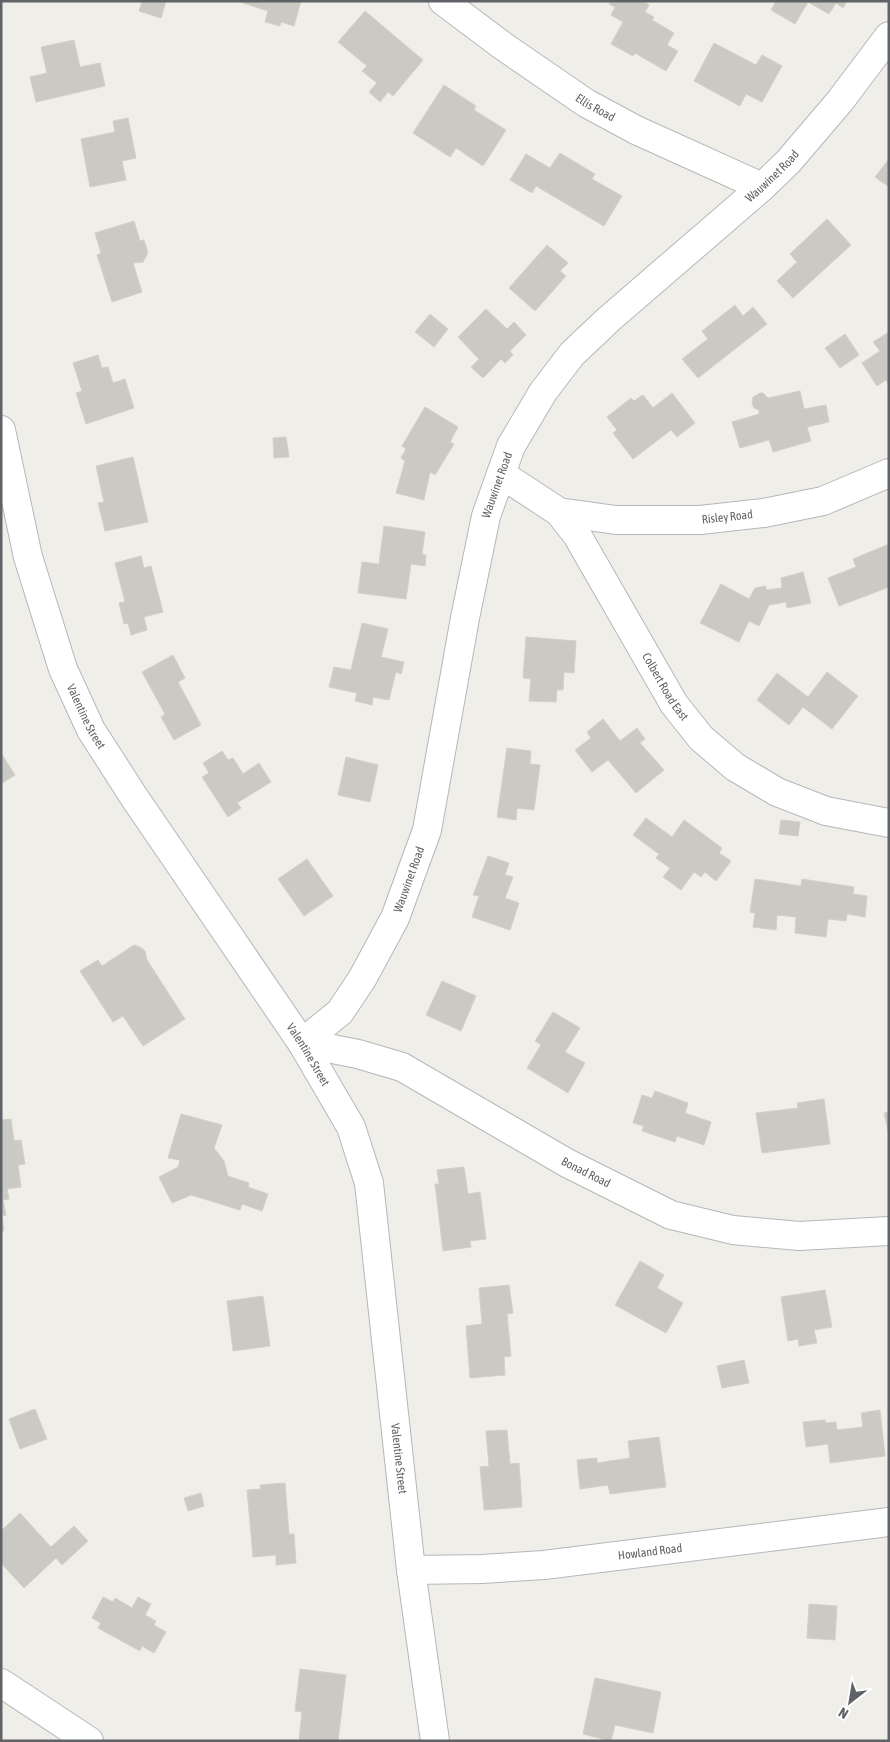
<svg xmlns="http://www.w3.org/2000/svg" width="890" height="1742" viewBox="0 0 890 1742" font-family="'Asap Condensed',sans-serif">
<rect width="100%" height="100%" fill="#f0eee8"/>
<path fill="#cbc9c4" stroke="#d4d0c7" d="M 142,1 L 166,1 L 161,18 L 139,11 Z
M 237,1 L 301,1 L 294,26 L 281,22 L 280,26 L 265,22 L 268,11 Z
M 611,1 L 643,1 L 649,5 L 645,12 L 654,17 L 652,20 L 674,33 L 667,45 L 678,51 L 666,71 L 635,53 L 633,56 L 611,44 L 623,22 L 611,15 L 615,7 L 609,4 Z
M 776,1 L 847,1 L 843,8 L 836,3 L 829,14 L 808,2 L 795,24 L 771,10 Z
M 365,11 L 423,60 L 393,96 L 388,92 L 380,102 L 369,92 L 377,83 L 362,71 L 367,66 L 338,42 Z
M 74,40 L 80,67 L 100,63 L 105,86 L 36,102 L 30,77 L 47,73 L 41,47 Z
M 714,43 L 756,65 L 762,55 L 782,66 L 762,102 L 746,94 L 740,106 L 694,81 Z
M 444,85 L 476,106 L 474,110 L 506,130 L 483,166 L 456,148 L 450,157 L 413,133 Z
M 128,118 L 136,158 L 122,161 L 126,180 L 90,187 L 81,139 L 115,132 L 113,121 Z
M 560,153 L 595,174 L 592,179 L 622,196 L 604,226 L 536,186 L 532,193 L 510,180 L 526,154 L 550,168 Z
M 889,159 L 889,187 L 875,177 Z
M 827,219 L 851,245 L 793,298 L 777,281 L 797,262 L 790,254 Z
M 134,221 L 140,241 L 144,240 L 148,253 L 143,262 L 133,263 L 142,292 L 112,302 L 97,255 L 101,253 L 95,233 Z
M 547,245 L 568,263 L 560,271 L 566,276 L 535,311 L 509,288 Z
M 735,305 L 743,316 L 753,307 L 767,324 L 698,378 L 682,359 L 708,339 L 702,331 Z
M 486,309 L 507,329 L 514,322 L 526,335 L 510,351 L 513,355 L 505,363 L 501,359 L 483,378 L 471,367 L 479,359 L 458,337 Z
M 430,314 L 448,329 L 434,347 L 415,332 Z
M 889,332 L 889,385 L 886,380 L 877,386 L 862,363 L 880,351 L 873,342 Z
M 845,334 L 859,355 L 840,368 L 825,348 Z
M 98,355 L 102,368 L 108,367 L 113,383 L 125,379 L 134,408 L 86,424 L 76,393 L 82,391 L 73,363 Z
M 800,391 L 804,409 L 826,405 L 829,422 L 807,427 L 811,441 L 773,452 L 769,440 L 740,448 L 732,422 L 759,414 L 759,410 L 754,408 L 752,403 L 753,397 L 760,393 L 763,393 L 768,398 Z
M 672,393 L 695,423 L 677,437 L 671,430 L 633,459 L 613,433 L 617,430 L 607,417 L 631,398 L 634,401 L 643,395 L 653,408 Z
M 425,407 L 458,427 L 450,442 L 454,444 L 435,475 L 430,472 L 424,500 L 396,493 L 405,461 L 401,458 L 406,449 L 402,446 Z
M 286,437 L 289,457 L 274,458 L 273,438 Z
M 133,457 L 148,522 L 105,531 L 98,503 L 104,502 L 96,466 Z
M 384,526 L 425,532 L 422,554 L 426,555 L 425,566 L 411,564 L 406,599 L 358,593 L 362,562 L 379,564 Z
M 889,544 L 889,587 L 839,606 L 828,578 L 856,567 L 853,559 Z
M 141,556 L 144,568 L 151,566 L 163,612 L 144,617 L 147,630 L 131,635 L 128,623 L 124,624 L 119,603 L 125,602 L 115,563 Z
M 803,572 L 811,603 L 787,608 L 786,602 L 769,605 L 759,626 L 749,621 L 739,642 L 700,623 L 721,584 L 749,599 L 755,588 L 766,586 L 766,590 L 782,588 L 781,578 Z
M 362,623 L 388,629 L 381,657 L 404,662 L 401,674 L 396,672 L 389,700 L 373,697 L 372,705 L 355,701 L 357,693 L 329,687 L 334,667 L 351,670 Z
M 526,637 L 576,641 L 574,673 L 564,672 L 563,690 L 557,690 L 556,702 L 529,701 L 531,679 L 523,678 Z
M 173,655 L 185,678 L 178,682 L 201,725 L 174,740 L 161,717 L 165,714 L 142,672 Z
M 827,672 L 858,696 L 832,729 L 803,707 L 789,725 L 757,700 L 777,673 L 808,697 Z
M 603,719 L 620,741 L 637,728 L 645,739 L 640,743 L 664,770 L 636,793 L 608,760 L 592,772 L 575,750 L 591,738 L 587,732 Z
M 507,748 L 531,751 L 530,764 L 540,765 L 534,810 L 517,808 L 516,820 L 497,817 Z
M 222,751 L 228,760 L 233,758 L 243,774 L 259,763 L 271,782 L 237,803 L 241,808 L 228,817 L 202,777 L 209,773 L 203,763 Z
M 1,753 L 15,775 L 1,784 Z
M 346,757 L 378,765 L 370,802 L 338,795 Z
M 646,818 L 672,837 L 684,820 L 722,848 L 719,853 L 731,861 L 716,881 L 705,872 L 701,877 L 694,872 L 681,890 L 663,877 L 670,868 L 656,858 L 659,854 L 633,835 Z
M 781,820 L 800,822 L 798,836 L 779,834 Z
M 488,856 L 509,863 L 505,875 L 513,877 L 505,898 L 519,903 L 510,930 L 472,917 L 479,896 L 473,895 Z
M 307,859 L 333,896 L 304,916 L 278,879 Z
M 755,879 L 801,886 L 802,879 L 854,887 L 853,894 L 867,896 L 865,917 L 847,914 L 846,921 L 828,919 L 826,937 L 795,933 L 796,917 L 777,915 L 776,930 L 753,927 L 755,913 L 750,912 Z
M 134,945 L 140,947 L 145,951 L 147,960 L 185,1019 L 143,1046 L 123,1016 L 113,1022 L 80,971 L 98,960 L 102,966 Z
M 442,981 L 476,996 L 461,1031 L 426,1015 Z
M 553,1012 L 580,1028 L 565,1052 L 585,1063 L 568,1093 L 527,1068 L 541,1045 L 535,1041 Z
M 655,1091 L 688,1103 L 685,1113 L 711,1122 L 704,1145 L 677,1136 L 675,1142 L 642,1131 L 644,1126 L 633,1123 L 642,1095 L 652,1098 Z
M 824,1099 L 830,1144 L 762,1153 L 756,1113 L 798,1108 L 797,1103 Z
M 889,1112 L 889,1135 L 884,1113 Z
M 181,1114 L 222,1125 L 214,1148 L 224,1161 L 228,1176 L 249,1183 L 248,1187 L 268,1194 L 262,1211 L 242,1204 L 240,1210 L 191,1195 L 172,1203 L 159,1177 L 178,1167 L 180,1160 L 168,1158 Z
M 11,1119 L 14,1141 L 21,1140 L 25,1164 L 18,1165 L 21,1187 L 7,1189 L 9,1199 L 3,1200 L 6,1215 L 2,1216 L 4,1231 L 1,1231 L 1,1120 Z
M 464,1167 L 468,1194 L 480,1192 L 486,1239 L 470,1241 L 471,1247 L 443,1251 L 435,1184 L 439,1184 L 437,1170 Z
M 640,1261 L 664,1275 L 657,1288 L 683,1303 L 666,1333 L 615,1305 Z
M 509,1285 L 513,1313 L 507,1314 L 511,1356 L 504,1357 L 505,1375 L 470,1378 L 466,1326 L 482,1324 L 479,1288 Z
M 825,1290 L 832,1327 L 814,1330 L 817,1343 L 799,1346 L 798,1339 L 788,1341 L 781,1297 Z
M 263,1296 L 270,1346 L 233,1351 L 227,1301 Z
M 744,1360 L 749,1383 L 722,1388 L 717,1366 Z
M 35,1409 L 47,1439 L 20,1449 L 9,1419 Z
M 880,1410 L 885,1456 L 830,1463 L 828,1444 L 806,1447 L 803,1422 L 825,1420 L 826,1423 L 836,1422 L 837,1430 L 863,1427 L 861,1413 Z
M 507,1430 L 510,1464 L 519,1463 L 522,1507 L 484,1510 L 480,1467 L 489,1466 L 486,1431 Z
M 659,1437 L 666,1487 L 610,1494 L 608,1485 L 580,1489 L 577,1460 L 597,1458 L 597,1463 L 630,1458 L 628,1441 Z
M 285,1483 L 289,1534 L 294,1534 L 296,1563 L 276,1565 L 276,1555 L 253,1557 L 247,1490 L 261,1489 L 260,1485 Z
M 201,1493 L 204,1506 L 188,1511 L 184,1498 Z
M 20,1513 L 51,1547 L 74,1526 L 88,1541 L 62,1565 L 56,1558 L 24,1588 L 1,1563 L 1,1531 Z
M 103,1597 L 113,1602 L 115,1598 L 132,1608 L 138,1597 L 151,1604 L 145,1615 L 156,1621 L 154,1625 L 166,1632 L 154,1653 L 142,1646 L 140,1651 L 98,1628 L 101,1623 L 92,1618 Z
M 809,1604 L 837,1606 L 835,1640 L 807,1638 Z
M 300,1669 L 346,1675 L 338,1741 L 299,1741 L 302,1712 L 295,1711 Z
M 595,1678 L 661,1692 L 653,1733 L 615,1725 L 611,1741 L 583,1734 Z"/>
<g fill="none" stroke-linecap="round" stroke-linejoin="round">
<g stroke="#b5b7bb" stroke-width="30">
<g id="street">
<path id="s1" d="M 443,1 L 503,46 L 586,103 L 636,130 L 762,187"/>
<path id="s2" d="M 501,474 L 559,512 L 577,535 L 674,704 L 701,738 L 735,767 L 777,792 L 826,811 L 889,823"/>
<path id="s3" d="M 559,512 L 616,520 L 700,520 L 764,513 L 823,501 L 889,473"/>
<path id="s4" d="M 302,1043 L 340,1012 L 362,979 L 395,918 L 427,830 L 465,618 L 486,516 L 511,446 L 543,392 L 572,354 L 609,319 L 762,187 L 788,162 L 840,101 L 889,36"/>
<path id="s5" d="M 302,1043 L 358,1054 L 402,1067 L 567,1163 L 671,1215 L 733,1230 L 799,1236 L 889,1231"/>
<path id="s6" d="M 411,1570 L 482,1569 L 544,1565 L 889,1522"/>
<path d="M 1,1683 L 89,1741"/>
</g>
</g>
<g stroke="#b4b6bb" stroke-width="30">
<g id="secondary">
<path id="s7" d="M 1,430 L 28,557 L 63,669 L 91,730 L 134,797 L 302,1043 L 351,1127 L 369,1183 L 411,1570 L 435,1741"/>
</g>
</g>
<use href="#street" stroke="#fff" stroke-width="28"/>
<use href="#secondary" stroke="#fff" stroke-width="28"/>
</g>
<g text-anchor="middle" stroke-width="4.5" stroke-linejoin="round" paint-order="stroke">
<g font-size="12" fill="#5f6266" stroke="#fff">
<text dy="4" stroke="none"><textPath href="#s1" startOffset="186">Ellis Road</textPath></text>
<text dy="4" stroke="none"><textPath href="#s4" startOffset="1024">Wauwinet Road</textPath></text>
<text dy="4" stroke="none"><textPath href="#s4" startOffset="604">Wauwinet Road</textPath></text>
<text dy="4" stroke="none"><textPath href="#s3" startOffset="169">Risley Road</textPath></text>
<text dy="4" stroke="none"><textPath href="#s2" startOffset="274">Colbert Road East</textPath></text>
<text dy="4" stroke="none"><textPath href="#s7" startOffset="300">Valentine Street</textPath></text>
<text dy="4" stroke="none"><textPath href="#s4" startOffset="199">Wauwinet Road</textPath></text>
<text dy="4" stroke="none"><textPath href="#s7" startOffset="705">Valentine Street</textPath></text>
<text dy="4" stroke="none"><textPath href="#s5" startOffset="315">Bonad Road</textPath></text>
<text dy="4" stroke="none"><textPath href="#s7" startOffset="1125">Valentine Street</textPath></text>
<text dy="4" stroke="none"><textPath href="#s6" startOffset="240">Howland Road</textPath></text>
</g>
</g>
<rect width="890" height="1742" fill="none" stroke="#5f6266" stroke-width="5"/>
<g transform="translate(850 1702) rotate(211)" stroke="#ffffff" stroke-width="4" paint-order="stroke">
<path d="M0-4L9 19L0 12L-9 19Z" fill="#5f6266"/>
<text y="-8" font-size="14" font-weight="bold" text-anchor="middle" fill="#5f6266">N</text>
</g>
</svg>
